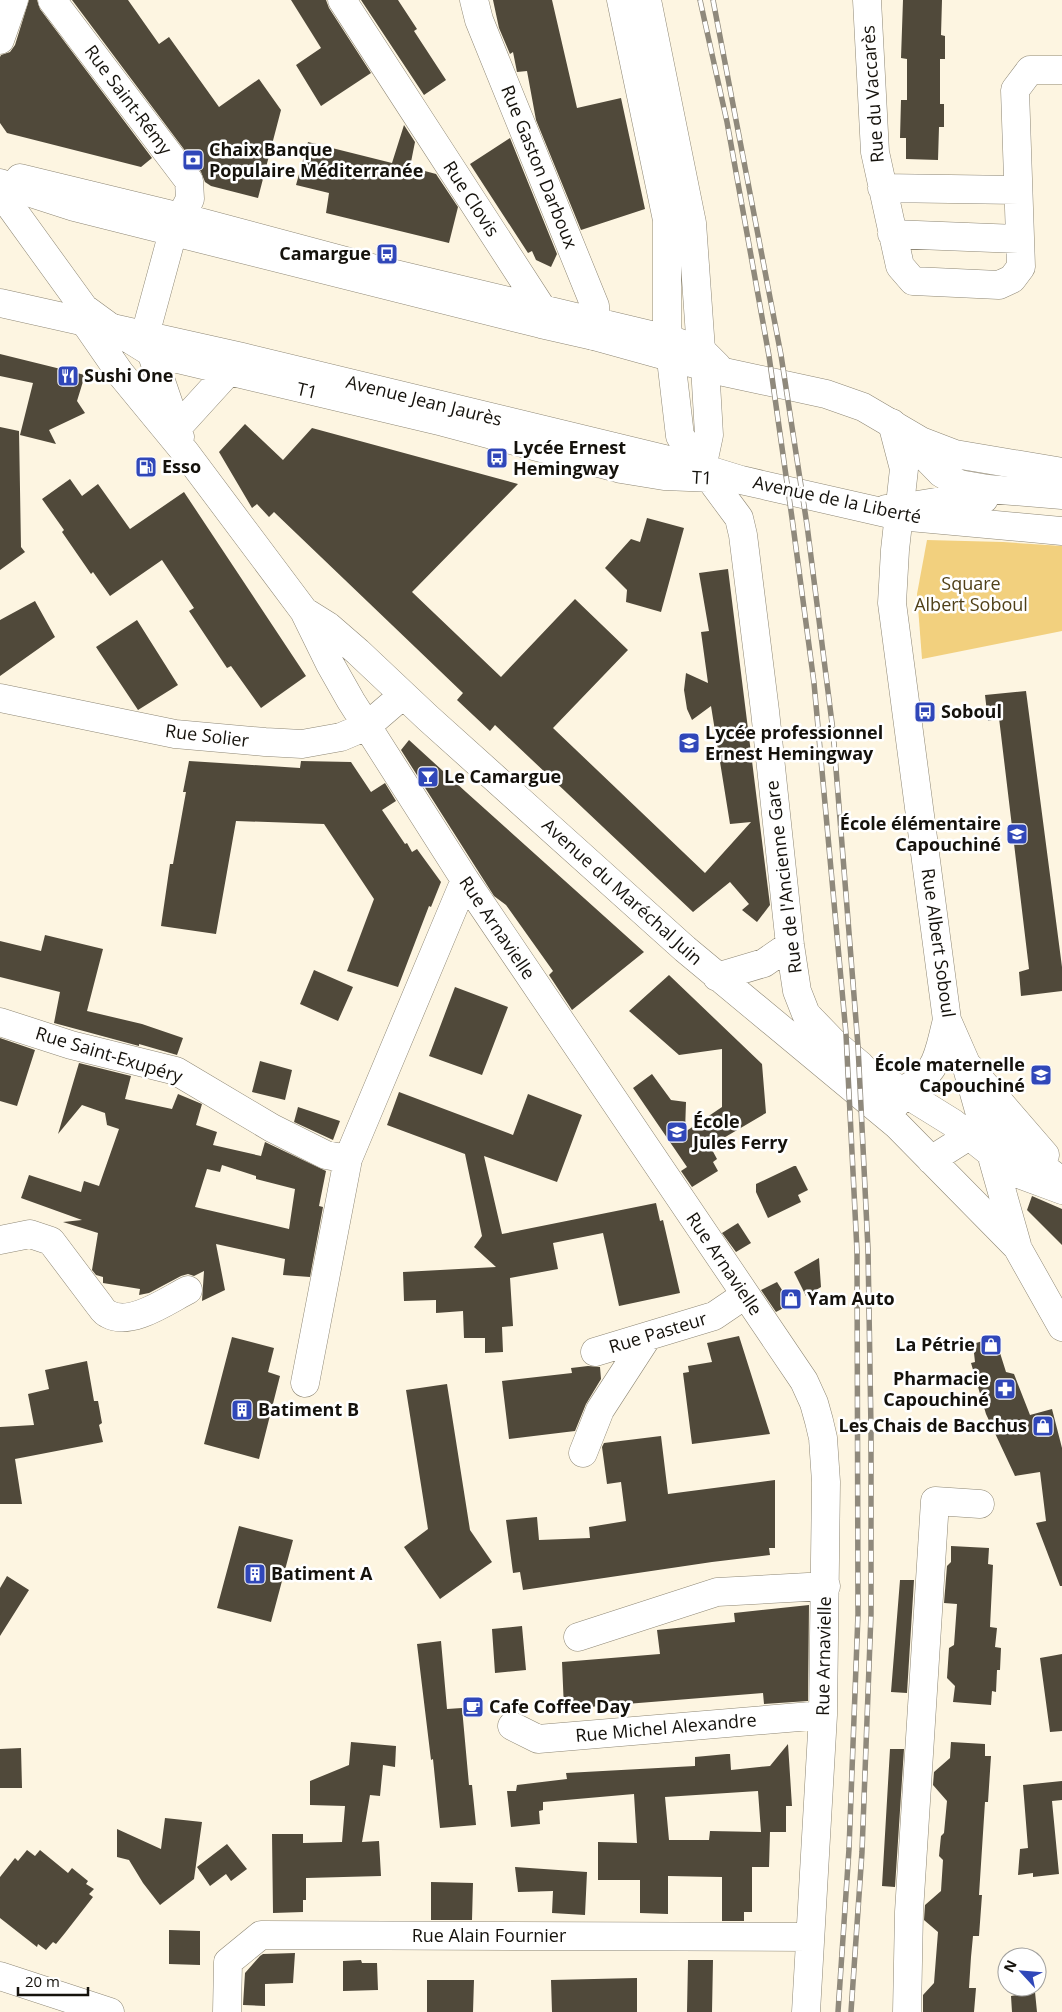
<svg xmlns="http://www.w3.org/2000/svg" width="1062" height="2012" viewBox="0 0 1062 2012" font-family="'Open Sans',sans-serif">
<rect width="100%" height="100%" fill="#fdf5e1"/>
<path fill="#f2d07e" d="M 927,540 L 1003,542 L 1062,546 L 1062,631 L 922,659 L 917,594 Z"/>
<path fill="#50493a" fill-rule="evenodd" d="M 29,0 L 37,0 L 40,9 L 152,158 L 141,167 L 7,133 L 0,123 L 0,57 L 1,55 L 10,52 L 15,45 Z
M 72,0 L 128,0 L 159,44 L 169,37 L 219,107 L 259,79 L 281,110 L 258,198 L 211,186 L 205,182 L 201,172 Z
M 291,0 L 326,0 L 329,8 L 371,73 L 321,106 L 296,65 L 321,48 Z
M 361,0 L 398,0 L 417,29 L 414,31 L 446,80 L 424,95 Z
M 493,0 L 552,0 L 577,108 L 621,98 L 645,209 L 581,230 L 536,120 L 527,71 L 517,72 L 513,52 L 510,54 L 499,28 Z
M 903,0 L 942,0 L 941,35 L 945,36 L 945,59 L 940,59 L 940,104 L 944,104 L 944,127 L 939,127 L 938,160 L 906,159 L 906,138 L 900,138 L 901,100 L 907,100 L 907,59 L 901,58 Z
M 404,125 L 415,142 L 410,167 L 436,174 L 458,207 L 449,243 L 326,213 L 329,193 L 296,185 L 308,142 L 392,163 Z
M 510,138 L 557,254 L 551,267 L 536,260 L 532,251 L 528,253 L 470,164 Z
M 0,354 L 85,375 L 77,401 L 85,413 L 49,430 L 56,444 L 20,435 L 33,383 L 0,376 Z
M 245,424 L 283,460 L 312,428 L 518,484 L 412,592 L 501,677 L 575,599 L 628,650 L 553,728 L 705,873 L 751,822 L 730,824 L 711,706 L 692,720 L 687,709 L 684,690 L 686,673 L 708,683 L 701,632 L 709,631 L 699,573 L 728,569 L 770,905 L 757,922 L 742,910 L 749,904 L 730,882 L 693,912 L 495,725 L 490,731 L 457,700 L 463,693 L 274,512 L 269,517 L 257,504 L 252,508 L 219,452 Z
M 0,427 L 19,431 L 21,547 L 25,552 L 0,570 Z
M 70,479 L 82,496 L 98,484 L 130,529 L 184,492 L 306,676 L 261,708 L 231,666 L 227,668 L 189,611 L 194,608 L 162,560 L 110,596 L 93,572 L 91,574 L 62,532 L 64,530 L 42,499 Z
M 647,518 L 684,528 L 661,612 L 626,602 L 627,590 L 605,568 L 631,539 L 640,542 Z
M 35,601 L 55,637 L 0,676 L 0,620 Z
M 137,620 L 178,685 L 138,710 L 96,647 Z
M 1026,691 L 1062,967 L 1062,991 L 1021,996 L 1019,972 L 1029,969 L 999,718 L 988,721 L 985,695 Z
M 409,740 L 466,792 L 644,952 L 572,1010 L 549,975 L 553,971 L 506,905 L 494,896 L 401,750 Z
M 189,761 L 300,768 L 301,761 L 351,762 L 371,792 L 385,783 L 396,801 L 382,810 L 405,844 L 407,843 L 412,852 L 417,849 L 441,882 L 431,907 L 429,906 L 398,987 L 347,971 L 374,899 L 324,824 L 236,821 L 216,934 L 161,926 L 170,864 L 173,864 L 186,792 L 183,792 Z
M 45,935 L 103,949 L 87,1011 L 142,1024 L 183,1038 L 177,1055 L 139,1044 L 139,1046 L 54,1023 L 60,992 L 0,977 L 0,941 L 41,951 Z
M 314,970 L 353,987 L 338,1021 L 300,1004 Z
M 669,975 L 762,1064 L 766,1113 L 710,1146 L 717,1159 L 713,1162 L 718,1171 L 692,1187 L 681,1171 L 687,1167 L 633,1088 L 652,1074 L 671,1100 L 686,1102 L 685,1132 L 722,1107 L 722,1049 L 679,1055 L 629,1011 Z
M 455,987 L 508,1007 L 482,1075 L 429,1056 Z
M 0,1038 L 35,1050 L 17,1106 L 0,1101 Z
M 260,1061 L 292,1070 L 285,1100 L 252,1092 Z
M 79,1063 L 131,1076 L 125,1099 L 172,1109 L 178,1094 L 202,1104 L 196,1125 L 217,1132 L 213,1145 L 261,1156 L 265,1142 L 326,1171 L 319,1206 L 323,1207 L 310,1277 L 283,1275 L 285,1259 L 216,1244 L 225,1290 L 202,1301 L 204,1271 L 194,1276 L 188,1274 L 181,1276 L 149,1293 L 139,1295 L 140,1289 L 103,1283 L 103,1277 L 96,1275 L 92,1270 L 98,1233 L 63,1222 L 82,1220 L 21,1198 L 29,1175 L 81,1192 L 84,1181 L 99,1186 L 119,1129 L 107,1125 L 105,1113 L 82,1105 L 58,1134 ZM 222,1165 L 256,1176 L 256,1179 L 295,1189 L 289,1229 L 195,1207 L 207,1169 L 220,1172 Z
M 399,1092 L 513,1135 L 528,1094 L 582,1115 L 557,1182 L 484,1156 L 502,1234 L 656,1203 L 660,1221 L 663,1220 L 680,1293 L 619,1306 L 603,1233 L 553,1243 L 558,1269 L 510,1278 L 513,1326 L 502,1327 L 503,1352 L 485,1353 L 485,1338 L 464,1338 L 463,1311 L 436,1313 L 436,1300 L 404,1301 L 403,1272 L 496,1267 L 474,1247 L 482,1236 L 465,1154 L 387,1125 Z
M 298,1107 L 340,1121 L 333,1140 L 294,1122 Z
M 794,1166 L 796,1166 L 808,1190 L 798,1195 L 801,1202 L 768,1218 L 756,1192 L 756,1184 Z
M 1032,1196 L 1062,1209 L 1062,1245 L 1027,1210 Z
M 738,1223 L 751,1243 L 736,1252 L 722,1233 Z
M 819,1258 L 821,1287 L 806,1296 L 794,1272 Z
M 777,1282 L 791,1304 L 776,1312 L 761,1290 Z
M 739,1336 L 770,1434 L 692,1444 L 683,1373 L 689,1372 L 688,1366 L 712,1362 L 707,1343 Z
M 232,1337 L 274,1348 L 268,1372 L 280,1376 L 259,1459 L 204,1444 Z
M 995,1337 L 1006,1372 L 1014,1374 L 1030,1415 L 1052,1409 L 1062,1448 L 1062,1586 L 1060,1586 L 1036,1523 L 1046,1521 L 1040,1472 L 1015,1476 L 986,1414 L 971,1363 L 975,1362 L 973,1344 Z
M 87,1361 L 94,1401 L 98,1401 L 102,1423 L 99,1425 L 103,1442 L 15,1459 L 22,1504 L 0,1504 L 0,1427 L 34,1425 L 28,1394 L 49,1389 L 45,1370 Z
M 588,1366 L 600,1367 L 601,1379 L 586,1404 L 575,1431 L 509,1439 L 502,1381 L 572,1373 L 571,1368 Z
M 447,1384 L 470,1530 L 492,1562 L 440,1599 L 404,1547 L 428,1529 L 406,1390 Z
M 661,1436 L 668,1494 L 775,1480 L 775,1548 L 769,1548 L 770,1555 L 712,1562 L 523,1590 L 520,1572 L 513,1573 L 506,1520 L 537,1517 L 539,1540 L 590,1538 L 589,1527 L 626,1521 L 621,1482 L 607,1484 L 602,1447 L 604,1443 Z
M 239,1526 L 293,1540 L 271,1622 L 217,1608 Z
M 951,1546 L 989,1548 L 988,1564 L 993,1565 L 990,1627 L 997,1628 L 995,1647 L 1001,1648 L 1000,1670 L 997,1670 L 996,1692 L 992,1691 L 991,1705 L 953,1702 L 955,1686 L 947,1678 L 949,1648 L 954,1645 L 957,1604 L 944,1603 L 947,1566 L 951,1562 Z
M 7,1576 L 29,1590 L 0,1636 L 0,1588 Z
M 900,1580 L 914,1580 L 907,1693 L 891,1692 Z
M 809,1605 L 808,1701 L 764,1704 L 763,1693 L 564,1709 L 562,1662 L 660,1654 L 657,1630 L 735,1622 L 734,1613 Z
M 522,1626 L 526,1670 L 495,1673 L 492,1629 Z
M 441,1641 L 447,1709 L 462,1708 L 469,1785 L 472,1785 L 476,1825 L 440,1828 L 433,1759 L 431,1760 L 417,1644 Z
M 1062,1654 L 1062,1731 L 1050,1732 L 1040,1658 Z
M 351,1742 L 396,1746 L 395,1767 L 383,1765 L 380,1796 L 370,1795 L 362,1842 L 379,1841 L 381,1876 L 306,1878 L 306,1900 L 303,1900 L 303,1912 L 273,1913 L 272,1834 L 303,1834 L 303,1843 L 342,1842 L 345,1806 L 310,1805 L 310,1781 L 349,1765 Z
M 951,1742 L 985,1744 L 985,1756 L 991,1756 L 988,1802 L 985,1802 L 979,1895 L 982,1895 L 979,1936 L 973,1936 L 971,1957 L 969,1988 L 976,1988 L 974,2012 L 923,2012 L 923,1995 L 934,1983 L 938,1932 L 924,1920 L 925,1905 L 941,1891 L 943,1860 L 939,1856 L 941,1836 L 944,1833 L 947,1801 L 933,1785 L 934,1772 L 950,1758 Z
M 788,1744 L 792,1806 L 786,1806 L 786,1832 L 770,1832 L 769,1867 L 752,1867 L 752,1912 L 744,1912 L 744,1921 L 722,1921 L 722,1877 L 668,1876 L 668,1914 L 640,1913 L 640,1880 L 598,1880 L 598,1842 L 637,1843 L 634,1794 L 543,1802 L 543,1810 L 539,1811 L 540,1824 L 511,1827 L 507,1791 L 516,1791 L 517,1785 L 567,1779 L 566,1773 L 695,1766 L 695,1757 L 727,1754 L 730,1754 L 731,1770 L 770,1766 ZM 758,1791 L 761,1832 L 710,1831 L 709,1840 L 669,1840 L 665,1797 Z
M 21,1748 L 22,1788 L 0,1788 L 0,1749 Z
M 890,1749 L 904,1749 L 895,1887 L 882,1886 Z
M 1062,1781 L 1062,1800 L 1052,1801 L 1059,1874 L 1033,1877 L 1033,1873 L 1018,1875 L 1020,1849 L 1028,1848 L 1023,1785 Z
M 165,1818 L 202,1822 L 194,1879 L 160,1905 L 143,1883 L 129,1860 L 117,1857 L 117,1829 L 161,1849 Z
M 227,1844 L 247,1869 L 231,1881 L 226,1874 L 210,1886 L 197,1867 Z
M 27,1850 L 35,1856 L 40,1850 L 68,1873 L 72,1868 L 88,1881 L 86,1884 L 94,1889 L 89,1894 L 93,1897 L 65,1933 L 56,1944 L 53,1942 L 46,1950 L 38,1944 L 37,1947 L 0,1918 L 0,1877 L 15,1858 L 18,1861 Z
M 515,1867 L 587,1872 L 585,1915 L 552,1913 L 553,1891 L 518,1892 Z
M 431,1882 L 473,1883 L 472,1920 L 431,1920 Z
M 169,1930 L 200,1931 L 200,1965 L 169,1964 Z
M 295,1953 L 293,1983 L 265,1984 L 265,2006 L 243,2005 L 245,1973 L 260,1956 L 263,1954 Z
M 361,1960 L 362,1963 L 377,1963 L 378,1990 L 343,1991 L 343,1961 Z
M 688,1960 L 713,1960 L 712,2012 L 687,2012 Z
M 637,1978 L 637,2012 L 552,2012 L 551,1980 Z
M 427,1980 L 474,1980 L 473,2012 L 427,2012 Z
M 1035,1992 L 1037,2012 L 1012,2012 L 1011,1996 Z"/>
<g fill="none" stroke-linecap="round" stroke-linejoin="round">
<g stroke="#8e8775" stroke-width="29">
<path id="minor" d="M 52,0 L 189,181 L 190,199 L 173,232
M 342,0 L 543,310 L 542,319
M 474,0 L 479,20 L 595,306 L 596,322 L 594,336
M 867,0 L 875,152 L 900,266 L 913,281 L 999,285 L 1012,279 L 1021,267 L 1015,90 L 1030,70 L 1062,70
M 0,40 L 14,0
M 20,178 L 181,217 L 383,271 L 668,339 L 701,350 L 717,366
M 882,188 L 1018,190
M 0,192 L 84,308 L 110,327 L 152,353 L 443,422 L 621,469 L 664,476 L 714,478
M 892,234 L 1020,239
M 84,321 L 120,373 L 185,452 L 304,611 L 328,626 L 358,652 L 428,718 L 685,949 L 897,1125 L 1017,1247 L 1062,1327
M 147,340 L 180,437
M 892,423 L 904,469 L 895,550 L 892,603 L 947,1020 L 965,1061 L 1017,1245
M 177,428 L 238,361
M 902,433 L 941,473 L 959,484 L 988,489 L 1062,495
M 702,468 L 739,518 L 743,535 L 765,711 L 790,945 L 797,991 L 806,1014 L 834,1043 L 860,1065 L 896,1104
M 886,509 L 899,508 L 948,500 L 984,499
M 304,611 L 330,664 L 351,701 L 465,880 L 804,1381 L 814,1403 L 819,1421 L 823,1438 L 826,1482 L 823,1715 L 806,2012
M 0,698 L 175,734 L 265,742 L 302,744 L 341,737 L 367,726 L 403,695
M 717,977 L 764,963 L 790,945
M 0,1022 L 71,1045 L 176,1071 L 272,1128 L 326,1155 L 348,1159
M 970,1068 L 1045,1155
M 882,1079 L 953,1123 L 1016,1173 L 1062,1190
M 901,1091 C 939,1073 937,1058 947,1020
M 931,1160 L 969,1136 L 984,1129 L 1010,1142 L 1060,1180
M 0,1240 L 30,1234 L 51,1241 L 100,1306 C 102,1309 105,1313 108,1314 C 131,1327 168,1300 188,1290
M 595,1352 L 714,1316 L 745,1295
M 305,1383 L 348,1159 L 465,880
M 583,1453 L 600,1410 L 648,1336
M 578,1637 L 717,1592 L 826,1586
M 512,1726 L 538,1739 L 823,1715
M 0,1976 L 110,2012
M 227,2012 L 228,1962 L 261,1935 L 809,1937
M 907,2012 L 909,1912 L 935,1501 L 980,1504"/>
</g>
<g stroke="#8e8775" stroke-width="29">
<path id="major" d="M 621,0 L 667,220 L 667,325 L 680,436 L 702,468
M 647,0 L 692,223 L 701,350 L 705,366 L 709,435 L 702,468
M 0,183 L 74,207 L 541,324 L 594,336 L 724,372 L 826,394 L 863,407 L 921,441 L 955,454 L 1062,472
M 0,303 L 242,357 L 702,468 L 741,480 L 899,516 L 1062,531
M 145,335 L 173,232"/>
</g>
<use href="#minor" stroke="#fff" stroke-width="28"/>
<use href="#major" stroke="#fff" stroke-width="28"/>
<g stroke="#8f897c" stroke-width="5.5">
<path id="rail" d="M 700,0 L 727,122 L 769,356 L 792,518 L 814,683 L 846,1034 L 857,1251 L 858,1614 L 849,1849 L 838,2012
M 713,0 L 781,355 L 807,525 L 833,731 L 858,1046 L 868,1249 L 871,1429 L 871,1614 L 862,1852 L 851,2012"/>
</g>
<use href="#rail" stroke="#fff" stroke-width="4" stroke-dasharray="11" stroke-linecap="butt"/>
</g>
<defs>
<g id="bank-square" transform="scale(1.125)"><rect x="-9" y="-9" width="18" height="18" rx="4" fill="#3047b9" stroke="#fff"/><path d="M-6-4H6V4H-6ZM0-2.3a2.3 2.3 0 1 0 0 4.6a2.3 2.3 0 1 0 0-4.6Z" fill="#fff"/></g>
<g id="bus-square" transform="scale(1.125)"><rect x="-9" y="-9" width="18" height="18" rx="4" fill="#3047b9" stroke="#fff"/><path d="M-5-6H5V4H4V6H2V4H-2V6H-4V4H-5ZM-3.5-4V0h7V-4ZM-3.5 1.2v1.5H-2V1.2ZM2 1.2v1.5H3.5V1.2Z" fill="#fff"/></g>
<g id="restaurant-square" transform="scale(1.125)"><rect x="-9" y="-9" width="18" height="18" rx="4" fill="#3047b9" stroke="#fff"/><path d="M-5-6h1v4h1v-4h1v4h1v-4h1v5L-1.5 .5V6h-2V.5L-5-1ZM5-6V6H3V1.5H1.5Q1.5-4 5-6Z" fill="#fff"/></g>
<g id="fuel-square" transform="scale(1.125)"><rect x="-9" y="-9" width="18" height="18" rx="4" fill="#3047b9" stroke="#fff"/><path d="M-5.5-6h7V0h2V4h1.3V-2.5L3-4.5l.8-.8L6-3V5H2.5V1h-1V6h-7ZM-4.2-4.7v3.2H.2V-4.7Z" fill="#fff"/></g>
<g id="school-square" transform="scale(1.125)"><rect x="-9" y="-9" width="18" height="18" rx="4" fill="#3047b9" stroke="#fff"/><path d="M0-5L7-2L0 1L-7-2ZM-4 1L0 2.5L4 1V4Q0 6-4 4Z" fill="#fff"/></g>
<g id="bar-square" transform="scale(1.125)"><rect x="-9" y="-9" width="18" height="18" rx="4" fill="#3047b9" stroke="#fff"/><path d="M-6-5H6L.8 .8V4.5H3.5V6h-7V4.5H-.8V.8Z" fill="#fff"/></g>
<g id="shop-square" transform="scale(1.125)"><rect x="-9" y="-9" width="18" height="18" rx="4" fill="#3047b9" stroke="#fff"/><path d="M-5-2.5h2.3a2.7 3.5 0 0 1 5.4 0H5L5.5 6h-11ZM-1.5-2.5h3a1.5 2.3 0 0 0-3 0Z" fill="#fff"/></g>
<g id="pharmacy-square" transform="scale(1.125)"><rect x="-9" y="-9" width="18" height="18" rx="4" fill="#3047b9" stroke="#fff"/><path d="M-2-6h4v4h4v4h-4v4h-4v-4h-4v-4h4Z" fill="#fff"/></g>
<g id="building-square" transform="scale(1.125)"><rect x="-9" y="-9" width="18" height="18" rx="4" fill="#3047b9" stroke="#fff"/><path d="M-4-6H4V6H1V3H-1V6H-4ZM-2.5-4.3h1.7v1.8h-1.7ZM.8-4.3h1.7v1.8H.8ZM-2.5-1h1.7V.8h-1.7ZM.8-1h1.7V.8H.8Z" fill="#fff"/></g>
<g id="cafe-square" transform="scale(1.125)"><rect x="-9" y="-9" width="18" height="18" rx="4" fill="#3047b9" stroke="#fff"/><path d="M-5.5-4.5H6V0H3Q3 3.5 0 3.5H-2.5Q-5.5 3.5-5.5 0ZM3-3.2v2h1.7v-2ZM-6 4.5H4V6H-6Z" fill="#fff"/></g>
</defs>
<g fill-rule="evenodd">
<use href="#bank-square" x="193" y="160"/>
<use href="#bus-square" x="387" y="254"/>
<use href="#restaurant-square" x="68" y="376"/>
<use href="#bus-square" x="497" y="458"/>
<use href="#fuel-square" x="146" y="467"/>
<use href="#bus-square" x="925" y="712"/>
<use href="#school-square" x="689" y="743"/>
<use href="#bar-square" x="428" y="777"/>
<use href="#school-square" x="1017" y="834"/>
<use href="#school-square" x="1041" y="1075"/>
<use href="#school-square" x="677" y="1132"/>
<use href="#shop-square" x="791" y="1299"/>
<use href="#shop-square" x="991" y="1345"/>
<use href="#pharmacy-square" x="1005" y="1389"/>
<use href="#building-square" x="242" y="1410"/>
<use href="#shop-square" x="1043" y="1426"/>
<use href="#building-square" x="255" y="1574"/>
<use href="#cafe-square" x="473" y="1707"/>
</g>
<g text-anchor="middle" stroke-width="5" stroke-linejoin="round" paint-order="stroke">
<g font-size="18" fill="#15120c" stroke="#fff">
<text transform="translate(873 94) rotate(-94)" y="6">Rue du Vaccarès</text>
<text transform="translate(128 100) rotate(53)" y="6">Rue Saint-Rémy</text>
<text transform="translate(539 167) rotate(68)" y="6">Rue Gaston Darboux</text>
<text transform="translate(471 199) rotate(57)" y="6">Rue Clovis</text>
<text transform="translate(307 391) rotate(13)" y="6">T1</text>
<text transform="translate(424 401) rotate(14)" y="6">Avenue Jean Jaurès</text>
<text transform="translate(702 478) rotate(3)" y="6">T1</text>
<text transform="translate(837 500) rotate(12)" y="6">Avenue de la Liberté</text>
<text transform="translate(207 736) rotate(7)" y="6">Rue Solier</text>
<text transform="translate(784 877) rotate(-97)" y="6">Rue de l'Ancienne Gare</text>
<text transform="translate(622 892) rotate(42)" y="6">Avenue du Maréchal Juin</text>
<text transform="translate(497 928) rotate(56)" y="6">Rue Arnavielle</text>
<text transform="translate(938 943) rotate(82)" y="6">Rue Albert Soboul</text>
<text transform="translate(109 1055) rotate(17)" y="6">Rue Saint-Exupéry</text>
<text transform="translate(724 1264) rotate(56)" y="6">Rue Arnavielle</text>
<text transform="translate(658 1333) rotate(-17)" y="6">Rue Pasteur</text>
<text transform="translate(824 1656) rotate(-89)" y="6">Rue Arnavielle</text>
<text transform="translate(666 1728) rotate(-5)" y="6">Rue Michel Alexandre</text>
<text x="489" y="1942">Rue Alain Fournier</text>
</g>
<g font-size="18" font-weight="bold" fill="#15120c" stroke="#fff" text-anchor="start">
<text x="209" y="156">Chaix Banque<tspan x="209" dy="21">Populaire Méditerranée</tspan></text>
<text x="371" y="260" text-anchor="end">Camargue</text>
<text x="84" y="382">Sushi One</text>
<text x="513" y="454">Lycée Ernest<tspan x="513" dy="21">Hemingway</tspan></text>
<text x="162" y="473">Esso</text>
<text x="941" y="718">Soboul</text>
<text x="705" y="739">Lycée professionnel<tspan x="705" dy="21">Ernest Hemingway</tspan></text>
<text x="444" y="783">Le Camargue</text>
<text x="1001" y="830" text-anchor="end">École élémentaire<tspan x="1001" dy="21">Capouchiné</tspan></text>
<text x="1025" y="1071" text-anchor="end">École maternelle<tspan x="1025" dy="21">Capouchiné</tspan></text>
<text x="693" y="1128">École<tspan x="693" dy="21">Jules Ferry</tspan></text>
<text x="807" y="1305">Yam Auto</text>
<text x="975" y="1351" text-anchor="end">La Pétrie</text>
<text x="989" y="1385" text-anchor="end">Pharmacie<tspan x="989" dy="21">Capouchiné</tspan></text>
<text x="258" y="1416">Batiment B</text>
<text x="1027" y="1432" text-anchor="end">Les Chais de Bacchus</text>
<text x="271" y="1580">Batiment A</text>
<text x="489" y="1713">Cafe Coffee Day</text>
</g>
<g font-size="18" fill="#504018" stroke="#fff">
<text x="971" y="590">Square<tspan x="971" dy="21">Albert Soboul</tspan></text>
</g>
</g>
<g transform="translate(1022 1972) rotate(296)"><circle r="24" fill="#ffffff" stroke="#a1a09e"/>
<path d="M0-4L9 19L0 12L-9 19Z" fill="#3047b9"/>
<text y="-8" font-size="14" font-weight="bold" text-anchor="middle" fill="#15120c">N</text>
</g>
<path d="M18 1987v8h70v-8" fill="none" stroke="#15120c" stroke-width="2.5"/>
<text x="25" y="1987" font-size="15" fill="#15120c" stroke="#ffffff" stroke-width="4" paint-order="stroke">20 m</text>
</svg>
